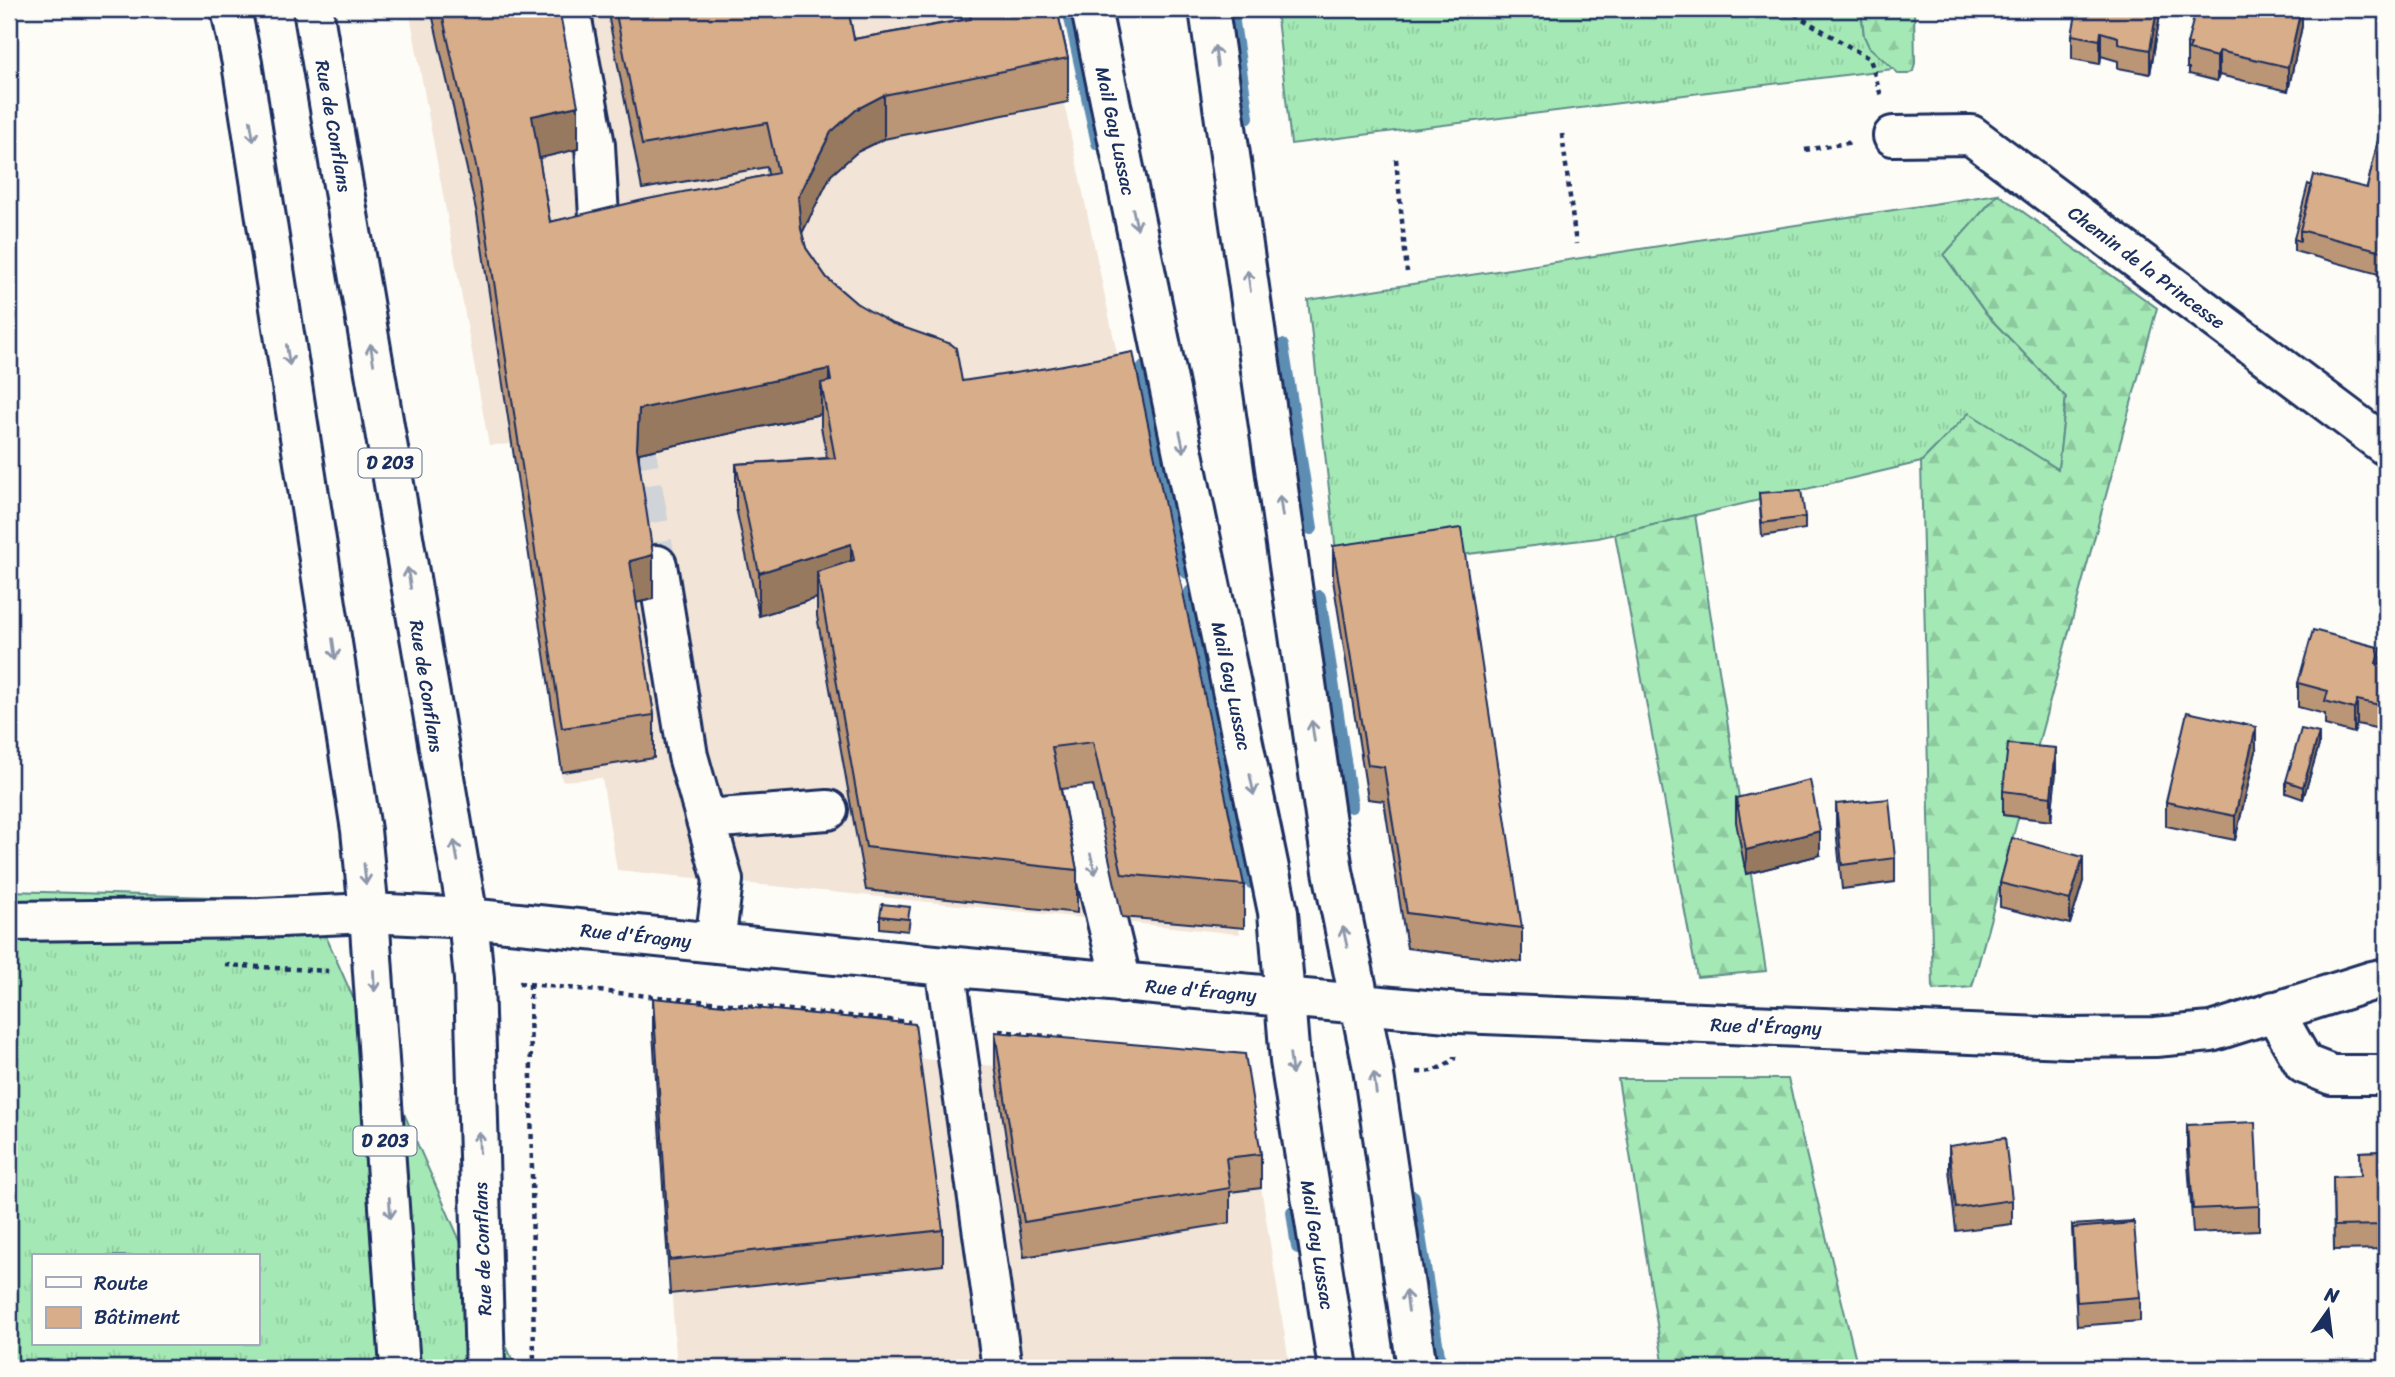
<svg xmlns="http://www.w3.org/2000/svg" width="2395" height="1377" viewBox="0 0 2395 1377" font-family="Sriracha,sans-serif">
<defs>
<pattern id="grass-tufts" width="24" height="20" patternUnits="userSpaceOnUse" patternTransform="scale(1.75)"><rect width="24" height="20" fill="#a4e9b5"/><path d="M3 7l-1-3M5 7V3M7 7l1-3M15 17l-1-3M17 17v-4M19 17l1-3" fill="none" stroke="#8dc89e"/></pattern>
<pattern id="forest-firs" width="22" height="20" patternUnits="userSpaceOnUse" patternTransform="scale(1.75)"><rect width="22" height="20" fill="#a4e9b5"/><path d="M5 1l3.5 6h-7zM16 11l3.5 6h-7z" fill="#8dc89e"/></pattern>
</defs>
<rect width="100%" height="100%" fill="#fdfcf7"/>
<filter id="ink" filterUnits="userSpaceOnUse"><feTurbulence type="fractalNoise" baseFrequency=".0143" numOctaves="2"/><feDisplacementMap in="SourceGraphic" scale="14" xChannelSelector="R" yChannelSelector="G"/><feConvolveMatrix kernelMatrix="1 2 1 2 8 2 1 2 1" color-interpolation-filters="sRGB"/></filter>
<g filter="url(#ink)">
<path fill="#f2e4d6" d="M 409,9 L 1044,9 L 1240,934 L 617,870 L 602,778 L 562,781 L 515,444 L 489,445 Z
M 653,1033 L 995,1066 L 1245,1088 L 1290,1368 L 677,1368 Z"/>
<path fill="url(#grass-tufts)" stroke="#608c8a" stroke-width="2" fill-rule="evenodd" d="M 1276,9 L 1861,9 L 1864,36 L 1893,69 L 1291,144 Z
M 1998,194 L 1944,255 L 1987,315 L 2066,397 L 2058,470 L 1969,414 L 1921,462 L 1598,538 L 1338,570 L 1308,300 Z
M 9,891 L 310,900 L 516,1368 L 9,1368 ZM 33,1256 L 257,1256 L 257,1344 L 33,1344 Z"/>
<path fill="url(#forest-firs)" stroke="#608c8a" stroke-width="2" d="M 1861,9 L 1914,9 L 1915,63 L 1913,71 L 1908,74 L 1899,74 L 1869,47 L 1864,36 Z
M 1998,194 L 2157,308 L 1972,987 L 1933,990 L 1921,462 L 1969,413 L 2058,469 L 2066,397 L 1987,315 L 1944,255 Z
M 1695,515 L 1766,971 L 1697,977 L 1615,534 Z
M 1618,1079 L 1788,1079 L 1858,1368 L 1664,1368 Z"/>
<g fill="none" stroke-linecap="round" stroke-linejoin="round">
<path stroke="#5d8db2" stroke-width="14" d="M 1069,9 L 1098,143
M 1231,9 L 1247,117
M 1282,346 L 1311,528
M 1144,368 L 1187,572
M 1191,592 L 1251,882
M 1319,597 L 1351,806
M 1413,1197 L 1440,1368
M 1293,1212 L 1298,1247"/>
<path stroke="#d0d3d8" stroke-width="38" stroke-dasharray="38 19" stroke-linecap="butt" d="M 633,430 L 657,565"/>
<g stroke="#1b2f5e" stroke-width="44">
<path id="minor" d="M 570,9 L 595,145 L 601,253
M 1091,9 L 1278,912 L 1290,1061 L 1338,1368
M 1209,9 L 1333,871 L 1373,1068 L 1417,1368
M 1893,136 L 1971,135 L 2386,446
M 657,565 L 688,756 L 723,880 L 715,943
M 1077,798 L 1122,983
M 706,819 L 828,810
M 9,921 L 260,918 L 369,913 L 468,918 L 945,966 L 1459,1013 L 2067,1038 L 2155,1037 L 2211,1032 L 2372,981 L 2386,978
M 945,966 L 1002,1368
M 2274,1011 L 2304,1064 L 2332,1075 L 2386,1075"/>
</g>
<g stroke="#1b2f5e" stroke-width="44">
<path id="major" d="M 231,9 L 242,63 L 361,830 L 369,913 L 400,1368
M 313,9 L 468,918 L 474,979 L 485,1368"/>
</g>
<path stroke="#1b2f5e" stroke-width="4.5" stroke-dasharray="5 5" stroke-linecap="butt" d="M 1786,9 L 1870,59 L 1881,96
M 1562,134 L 1576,244
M 1805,150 L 1853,142
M 1396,159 L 1407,272
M 225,965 L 328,971
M 519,983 L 910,1022
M 530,984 L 534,1368
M 999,1031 L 1064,1038
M 1417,1072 C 1432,1073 1442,1068 1454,1059 L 1454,1056"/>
<use href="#minor" stroke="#fdfcf7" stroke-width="38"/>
<use href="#major" stroke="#fdfcf7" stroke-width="38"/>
</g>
<path fill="#ba9576" stroke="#1b2f5e" stroke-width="2" d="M 431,9 L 559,9 L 578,149 L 539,158 L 550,222 L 768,175 L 767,167 L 642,189 L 607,9 L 848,9 L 854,39 L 962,20 L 960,9 L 1057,9 L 1068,58 L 1068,102 L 884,139 L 857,152 L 831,175 L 802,233 L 806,248 L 827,278 L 856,303 L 962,381 L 1244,885 L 1244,928 L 1122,917 L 1093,785 L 1061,789 L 1077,870 L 1077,913 L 866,890 L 817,616 L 817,598 L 759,616 L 736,508 L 736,464 L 827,458 L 821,427 L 821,414 L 639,453 L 639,459 L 653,599 L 636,603 L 654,715 L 654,758 L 562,772 L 477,214 Z
M 2161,9 L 2150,74 L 2118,68 L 2118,61 L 2101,56 L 2100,64 L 2072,59 L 2072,35 Z
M 2302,9 L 2302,26 L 2288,91 L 2219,75 L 2217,81 L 2189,74 L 2189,68 L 2187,68 L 2187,44 Z
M 2384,114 L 2382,275 L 2294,251 L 2294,239 L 2312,186 L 2367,188 Z
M 1759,493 L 1805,517 L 1805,529 L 1762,536 Z
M 1333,546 L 1522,928 L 1522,962 L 1407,948 L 1384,801 L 1368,799 L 1333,580 Z
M 2386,649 L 2384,730 L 2357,724 L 2354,733 L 2325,725 L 2325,714 L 2298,707 L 2298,683 Z
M 2319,745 L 2303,799 L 2286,793 L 2286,781 Z
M 2256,751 L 2235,840 L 2166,826 L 2166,802 Z
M 2056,772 L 2051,821 L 2003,815 L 2003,791 Z
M 1736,798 L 1820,855 L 1746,874 L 1736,822 Z
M 1836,804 L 1895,858 L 1895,882 L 1842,889 L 1836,828 Z
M 2083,881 L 2070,924 L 2000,907 L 2000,883 Z
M 880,916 L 910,919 L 908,931 L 880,928 Z
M 653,998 L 943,1230 L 943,1265 L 670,1294 L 653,1033 Z
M 995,1032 L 1261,1154 L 1261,1188 L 1230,1192 L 1230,1223 L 1024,1257 L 995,1066 Z
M 2187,1125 L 2259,1206 L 2259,1230 L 2193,1233 L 2187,1149 Z
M 1949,1146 L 2012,1200 L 2012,1224 L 1956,1231 L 1949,1170 Z
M 2386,1151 L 2386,1249 L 2334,1250 L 2333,1177 L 2361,1176 L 2360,1152 Z
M 2072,1225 L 2140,1297 L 2140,1321 L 2077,1326 Z"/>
<path fill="#977960" stroke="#1b2f5e" stroke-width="2" d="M 2157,9 L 2161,9 L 2150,74 L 2150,50 Z
M 2301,9 L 2302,9 L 2302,26 L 2288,91 L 2288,67 Z
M 2101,32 L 2101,56 L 2100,64 L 2100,40 Z
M 2219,51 L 2219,75 L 2217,81 L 2217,57 Z
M 884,95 L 884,139 L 857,152 L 831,175 L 798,241 L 798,197 L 831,132 L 857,109 Z
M 578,106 L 578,149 L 532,160 L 532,116 Z
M 2386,233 L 2386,257 L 2382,275 L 2382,251 Z
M 829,369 L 829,413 L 821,383 L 821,414 L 639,453 L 637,491 L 637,448 L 639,409 Z
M 851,544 L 851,587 L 817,572 L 817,598 L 759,616 L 759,573 Z
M 653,555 L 653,599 L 630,604 L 630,561 Z
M 2381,648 L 2380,676 L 2376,663 Z
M 2386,699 L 2386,723 L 2384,730 L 2384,706 Z
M 2357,700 L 2357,724 L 2354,733 L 2354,709 Z
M 2256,727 L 2256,751 L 2235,840 L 2235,816 Z
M 2319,733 L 2319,745 L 2303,799 L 2303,787 Z
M 2056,748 L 2056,772 L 2051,821 L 2051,797 Z
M 1820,831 L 1820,855 L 1746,874 L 1746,850 Z
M 2083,857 L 2083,881 L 2070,924 L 2070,900 Z"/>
<path fill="#d8ad89" stroke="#1b2f5e" stroke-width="2" d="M 441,9 L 559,9 L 578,106 L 532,116 L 550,222 L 643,200 L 778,173 L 767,123 L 642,145 L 615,9 L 848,9 L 854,39 L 971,19 L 969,9 L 1057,9 L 1068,58 L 884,95 L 857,109 L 831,132 L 798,197 L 801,229 L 806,248 L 827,278 L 856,303 L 891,323 L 951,344 L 956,348 L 962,381 L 1047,368 L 1133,352 L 1244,885 L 1122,874 L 1093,742 L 1052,747 L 1077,870 L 866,847 L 817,572 L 854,560 L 851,544 L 759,573 L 736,464 L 835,458 L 821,383 L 831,381 L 829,369 L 639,409 L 637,448 L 653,555 L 630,561 L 654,715 L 562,728 L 477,170 Z
M 2077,9 L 2157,9 L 2150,50 L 2118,44 L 2118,37 L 2101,32 L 2100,40 L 2072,35 Z
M 2196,9 L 2301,9 L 2288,67 L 2219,51 L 2217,57 L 2189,50 L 2191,44 L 2187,44 Z
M 2384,114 L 2386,115 L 2386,233 L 2382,251 L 2300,230 L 2314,175 L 2367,188 Z
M 2308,184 L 2312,186 L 2300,230 L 2300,241 L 2294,239 Z
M 1801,490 L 1805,517 L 1762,523 L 1759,493 Z
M 1461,528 L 1522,928 L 1407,913 L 1384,767 L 1368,765 L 1333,546 Z
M 2313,630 L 2381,648 L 2376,663 L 2386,666 L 2386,699 L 2384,706 L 2357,700 L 2354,709 L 2325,701 L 2328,691 L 2298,683 Z
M 2355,641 L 2386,649 L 2386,666 L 2380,664 L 2381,648 Z
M 2187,712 L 2256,727 L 2235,816 L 2166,802 Z
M 2301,729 L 2319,733 L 2303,787 L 2286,781 Z
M 2008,744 L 2056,748 L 2051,797 L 2003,791 Z
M 1810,780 L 1820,831 L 1746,850 L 1736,798 Z
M 1889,799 L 1895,858 L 1842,865 L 1836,804 Z
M 2012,838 L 2083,857 L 2070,900 L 2000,883 Z
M 882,904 L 910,907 L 908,919 L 880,916 Z
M 653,998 L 915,1024 L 943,1230 L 670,1260 Z
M 995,1032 L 1245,1054 L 1261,1154 L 1226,1158 L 1230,1188 L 1024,1222 Z
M 2255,1122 L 2259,1206 L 2193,1209 L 2187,1125 Z
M 2005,1138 L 2012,1200 L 1956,1208 L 1949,1146 Z
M 2386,1151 L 2386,1225 L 2334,1226 L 2333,1177 L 2361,1176 L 2360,1152 Z
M 2133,1221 L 2133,1223 L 2073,1228 L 2073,1239 L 2072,1225 Z
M 2134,1223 L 2140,1297 L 2077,1302 L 2073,1228 Z
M 2344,1365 L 2344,1368 L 2303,1368 L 2303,1366 Z"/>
<defs><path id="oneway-shaft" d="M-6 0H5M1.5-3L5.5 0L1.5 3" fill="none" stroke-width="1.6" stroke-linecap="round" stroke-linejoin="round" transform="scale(1.75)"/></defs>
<g stroke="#8c96aa">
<use href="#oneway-shaft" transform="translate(1216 56) rotate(-98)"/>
<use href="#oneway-shaft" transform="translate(252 131) rotate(81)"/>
<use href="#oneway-shaft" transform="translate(1135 219) rotate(78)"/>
<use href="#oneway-shaft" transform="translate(1249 281) rotate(-98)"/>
<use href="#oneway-shaft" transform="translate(372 354) rotate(-99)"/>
<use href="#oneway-shaft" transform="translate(288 355) rotate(81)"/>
<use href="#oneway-shaft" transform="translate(1182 442) rotate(78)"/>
<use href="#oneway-shaft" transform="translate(1281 506) rotate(-98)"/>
<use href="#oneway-shaft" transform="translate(409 578) rotate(-99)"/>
<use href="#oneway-shaft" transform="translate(334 649) rotate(82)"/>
<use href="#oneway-shaft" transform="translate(1313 731) rotate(-98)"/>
<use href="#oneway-shaft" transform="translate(1252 785) rotate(78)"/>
<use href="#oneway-shaft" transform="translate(456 851) rotate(-100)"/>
<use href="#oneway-shaft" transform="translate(1093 864) rotate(76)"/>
<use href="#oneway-shaft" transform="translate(365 874) rotate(84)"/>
<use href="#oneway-shaft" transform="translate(1345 937) rotate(-102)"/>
<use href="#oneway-shaft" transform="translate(374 981) rotate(87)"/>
<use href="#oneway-shaft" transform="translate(1291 1064) rotate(83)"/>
<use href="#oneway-shaft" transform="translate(1375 1083) rotate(-97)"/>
<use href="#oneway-shaft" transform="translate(479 1142) rotate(-92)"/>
<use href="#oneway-shaft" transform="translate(390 1208) rotate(86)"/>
<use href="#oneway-shaft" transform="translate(1407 1301) rotate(-98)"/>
</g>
</g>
<g text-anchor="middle" stroke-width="5" stroke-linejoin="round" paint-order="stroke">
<g fill="#fdfcf7" stroke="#5f6c8c" stroke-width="2">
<rect x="358.5" y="448.5" width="63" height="29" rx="5"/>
<rect x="353.5" y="1126.5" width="63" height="29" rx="5"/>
</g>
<g font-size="18" font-weight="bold" fill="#1b2f5e">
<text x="390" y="469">D 203</text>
<text x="385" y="1147">D 203</text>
</g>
<g font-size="19" fill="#1b2f5e" stroke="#fdfcf7">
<text transform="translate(334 126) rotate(80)" y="7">Rue de Conflans</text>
<text transform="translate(1116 131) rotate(78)" y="7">Mail Gay Lussac</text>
<text transform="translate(2147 267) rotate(37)" y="7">Chemin de la Princesse</text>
<text transform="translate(427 686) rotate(81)" y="7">Rue de Conflans</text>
<text transform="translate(1232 686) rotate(78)" y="7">Mail Gay Lussac</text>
<text transform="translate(636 935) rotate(6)" y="7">Rue d'Éragny</text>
<text transform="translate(1201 990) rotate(5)" y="7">Rue d'Éragny</text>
<text transform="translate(1766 1026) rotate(2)" y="7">Rue d'Éragny</text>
<text transform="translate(1318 1245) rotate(81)" y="7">Mail Gay Lussac</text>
<text transform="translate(482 1249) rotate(-92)" y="7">Rue de Conflans</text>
</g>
</g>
<rect width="2395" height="1377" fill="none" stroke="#fdfcf7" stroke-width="35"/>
<rect x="18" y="18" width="2360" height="1342" fill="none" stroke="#1b2f5e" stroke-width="2.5" filter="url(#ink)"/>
<rect x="32" y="1254" width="228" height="91" fill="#fdfcf7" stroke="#a3aaba" stroke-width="2"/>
<rect x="46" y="1277" width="35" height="10" fill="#fdfcf7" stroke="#a3aaba" stroke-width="2"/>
<text x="94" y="1290" font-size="21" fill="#1b2f5e">Route</text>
<rect x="46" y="1307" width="35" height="21" fill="#d8ad89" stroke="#a3aaba" stroke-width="2"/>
<text x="94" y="1324" font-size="21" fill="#1b2f5e">Bâtiment</text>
<g transform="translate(2328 1311) rotate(14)" stroke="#fdfcf7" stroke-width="5" paint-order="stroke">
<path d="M0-5L12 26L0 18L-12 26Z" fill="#1b2f5e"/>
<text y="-10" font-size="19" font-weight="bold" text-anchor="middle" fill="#1b2f5e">N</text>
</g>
</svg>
